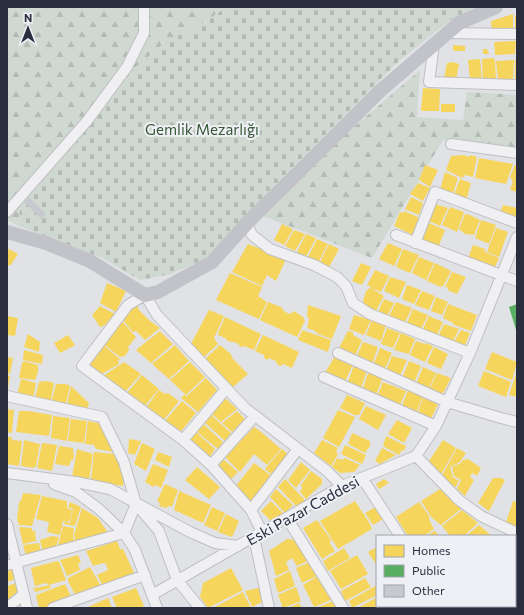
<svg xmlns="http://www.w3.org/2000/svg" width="524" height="615" viewBox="0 0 524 615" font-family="Commissioner,sans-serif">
<defs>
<pattern id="forest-firs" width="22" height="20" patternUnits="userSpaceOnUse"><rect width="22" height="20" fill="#d0d9d1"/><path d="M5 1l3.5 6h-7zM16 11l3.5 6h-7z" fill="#b3bbb4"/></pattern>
<pattern id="cemetery-stones" width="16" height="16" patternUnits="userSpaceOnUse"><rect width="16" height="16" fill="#d0d9d1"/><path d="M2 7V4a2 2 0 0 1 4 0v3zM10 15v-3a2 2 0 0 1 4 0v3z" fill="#b3bbb4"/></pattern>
</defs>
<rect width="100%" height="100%" fill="#e1e2e6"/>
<path fill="url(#forest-firs)" d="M 7,7 L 227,7 L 137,66 L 106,104 L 22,203 L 17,225 L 7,220 Z
M 420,70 L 417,117 L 463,120 L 467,92 L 517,95 L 517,148 L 443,140 L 372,258 L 263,216 L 347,133 Z"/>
<path fill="url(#cemetery-stones)" d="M 227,7 L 477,7 L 452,19 L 399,61 L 262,198 L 227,240 L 204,259 L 171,274 L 140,280 L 102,258 L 17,225 L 22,203 L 106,104 L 137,66 L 164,43 L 200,25 Z"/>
<path fill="#f6d55c" d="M 513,14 L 513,30 L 492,32 L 491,21 Z
M 517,15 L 517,30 L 515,30 L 515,16 Z
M 516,41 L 515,54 L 495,55 L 494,42 Z
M 453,45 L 465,46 L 465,51 L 453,51 Z
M 483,49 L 487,49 L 489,54 L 483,54 Z
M 493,58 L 495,60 L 496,80 L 483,81 L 482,59 Z
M 480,59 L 482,81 L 470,80 L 468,60 Z
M 514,60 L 513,79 L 498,80 L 496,61 Z
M 515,60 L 517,60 L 517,81 L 515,81 Z
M 453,62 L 459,64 L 456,80 L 444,78 L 447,63 Z
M 423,88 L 440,89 L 439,111 L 421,111 Z
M 441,104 L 455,104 L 455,112 L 441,112 Z
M 464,155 L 469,157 L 471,155 L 477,157 L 473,177 L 465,175 L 462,178 L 446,170 L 451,156 Z
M 479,158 L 513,164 L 506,184 L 475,178 Z
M 425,165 L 438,170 L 430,187 L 419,180 Z
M 515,165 L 517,165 L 517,192 L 510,190 L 513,181 L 510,177 Z
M 445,172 L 458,178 L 452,196 L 440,190 Z
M 460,179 L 471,183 L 466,201 L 453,197 Z
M 418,183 L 430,188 L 423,201 L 410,194 Z
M 411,197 L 423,203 L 419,215 L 405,209 Z
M 435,204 L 448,208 L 440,226 L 429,221 Z
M 503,205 L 517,208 L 517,214 L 515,221 L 499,216 Z
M 450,207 L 464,212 L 457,232 L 442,225 Z
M 404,211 L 418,217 L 418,221 L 413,235 L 394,226 L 400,212 L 403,213 Z
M 465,214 L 470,215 L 480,220 L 474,235 L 465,234 L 459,229 Z
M 481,220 L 496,225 L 489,244 L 475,238 Z
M 429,223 L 445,230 L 439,245 L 430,244 L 423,239 Z
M 282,224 L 293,229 L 284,245 L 274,240 Z
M 496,228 L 508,232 L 499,257 L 487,252 Z
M 294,230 L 305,234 L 295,251 L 285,246 Z
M 306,234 L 316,238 L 306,257 L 297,252 Z
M 317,239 L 328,244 L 318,263 L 308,257 Z
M 388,243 L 402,249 L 394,266 L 379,259 Z
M 248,244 L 286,259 L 276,281 L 267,275 L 262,286 L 232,272 Z
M 329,244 L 339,249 L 328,269 L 319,264 Z
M 473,245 L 485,249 L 485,252 L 499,258 L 494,269 L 468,258 Z
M 7,248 L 18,254 L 10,266 L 7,264 Z
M 403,249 L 419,255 L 410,273 L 396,267 Z
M 419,257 L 434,263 L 426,280 L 412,273 Z
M 361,263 L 371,267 L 362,285 L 352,281 Z
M 435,263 L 451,271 L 444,285 L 441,287 L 427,281 Z
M 375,270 L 389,276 L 381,292 L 371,288 L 384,296 L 376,311 L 366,307 L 363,301 L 366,291 L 371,287 L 367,285 Z
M 452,272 L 466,277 L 457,294 L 449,291 L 447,287 L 445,287 Z
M 230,273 L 262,287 L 258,296 L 267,302 L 259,319 L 216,300 Z
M 390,277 L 406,282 L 399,298 L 384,291 Z
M 107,283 L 126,291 L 116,312 L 100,303 Z
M 407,285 L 421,290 L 414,304 L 402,299 Z
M 422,291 L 435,296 L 429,310 L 415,305 Z
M 436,297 L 448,302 L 442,315 L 431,311 Z
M 384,299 L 394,303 L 387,316 L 378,312 Z
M 268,302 L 281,307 L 285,312 L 290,314 L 294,311 L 303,317 L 305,321 L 297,337 L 260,320 Z
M 396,302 L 412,308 L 404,324 L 388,318 Z
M 448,304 L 477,315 L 471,331 L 454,325 L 453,323 L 443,318 Z
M 308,305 L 341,316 L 332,339 L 318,334 L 315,331 L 307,328 L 309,319 L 307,316 Z
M 100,306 L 115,314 L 105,325 L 100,327 L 92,315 Z
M 138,306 L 138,309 L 150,321 L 160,328 L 145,340 L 136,331 L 133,332 L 123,320 L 131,307 Z
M 413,309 L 428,315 L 420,331 L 406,325 Z
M 209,310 L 224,316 L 214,338 L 218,344 L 204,357 L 191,344 Z
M 354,315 L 371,320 L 364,335 L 349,329 Z
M 7,316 L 18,318 L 15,336 L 7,335 Z
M 429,316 L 443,322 L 436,337 L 422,331 Z
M 225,317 L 261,334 L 254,350 L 244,346 L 241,347 L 237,343 L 228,341 L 225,338 L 218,335 L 218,333 Z
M 372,320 L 386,325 L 381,341 L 366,335 Z
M 122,321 L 136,337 L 128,347 L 129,350 L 125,356 L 120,357 L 103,344 Z
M 444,324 L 459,329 L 451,345 L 437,339 Z
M 387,328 L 400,333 L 393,348 L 381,344 Z
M 302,330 L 331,340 L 328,352 L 298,340 Z
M 461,330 L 470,333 L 463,350 L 452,345 Z
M 160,331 L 173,344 L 151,363 L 136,350 Z
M 348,331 L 353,332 L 353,335 L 362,340 L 355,356 L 339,348 Z
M 401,333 L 415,339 L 409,354 L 394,350 Z
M 28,334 L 40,342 L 39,352 L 24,347 Z
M 68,335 L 75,345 L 60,353 L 54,343 Z
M 263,335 L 299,352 L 292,368 L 283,364 L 280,366 L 277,364 L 276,361 L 269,358 L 268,360 L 264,358 L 264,355 L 255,351 Z
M 416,341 L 425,344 L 426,343 L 433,346 L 425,362 L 410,355 Z
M 363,342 L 378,347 L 372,364 L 357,356 Z
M 103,345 L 120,359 L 118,361 L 119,364 L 100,375 L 87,365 Z
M 175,345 L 189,361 L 169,379 L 152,364 Z
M 220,345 L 231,354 L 232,358 L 248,374 L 233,387 L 205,359 Z
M 434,347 L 448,354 L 441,369 L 427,363 Z
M 380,348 L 392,353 L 385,368 L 379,367 L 374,363 Z
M 24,350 L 43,355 L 42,364 L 23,360 Z
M 492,352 L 517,362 L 512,380 L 485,369 Z
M 335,356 L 353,364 L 345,382 L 325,373 Z
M 392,356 L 407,360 L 400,376 L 386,370 Z
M 7,357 L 13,358 L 10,374 L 7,373 Z
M 24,361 L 38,365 L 38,372 L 35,380 L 19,378 L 22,363 Z
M 409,361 L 421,366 L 414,383 L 402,378 Z
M 124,362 L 141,374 L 124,393 L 103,376 Z
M 190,362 L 205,377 L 186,395 L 170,380 Z
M 354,365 L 367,370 L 361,388 L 348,382 Z
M 423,367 L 436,373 L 428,390 L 416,384 Z
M 484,371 L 511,382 L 506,397 L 478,386 Z
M 517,371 L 517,397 L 509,395 Z
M 368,373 L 383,377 L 376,395 L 366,392 L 363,388 Z
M 437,373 L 451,378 L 442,395 L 429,390 Z
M 7,375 L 10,376 L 8,389 L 7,388 Z
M 142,375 L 159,389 L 143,408 L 126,394 Z
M 206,378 L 217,390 L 198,412 L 181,398 L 184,395 L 187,396 Z
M 21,379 L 36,383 L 33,399 L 17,396 Z
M 47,381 L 54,383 L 51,400 L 35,398 L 39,382 Z
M 383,382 L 406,391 L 399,407 L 377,397 Z
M 56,384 L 66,384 L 70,386 L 66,403 L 59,403 L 52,400 Z
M 71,386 L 89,403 L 87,409 L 67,405 Z
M 159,390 L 165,394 L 168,393 L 179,401 L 162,422 L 145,409 Z
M 408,390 L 423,396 L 416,414 L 401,408 Z
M 347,395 L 365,403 L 359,415 L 354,415 L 340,408 Z
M 225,398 L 237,409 L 221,422 L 211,413 Z
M 423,398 L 438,404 L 431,419 L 417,415 Z
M 182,401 L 196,413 L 178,435 L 163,423 Z
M 366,406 L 386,415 L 378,430 L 359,419 Z
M 7,409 L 14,410 L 12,433 L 7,432 Z
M 338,410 L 355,417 L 339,447 L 323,438 Z
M 19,411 L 28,411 L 52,415 L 49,436 L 16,432 Z
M 237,411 L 245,419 L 232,432 L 222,423 Z
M 210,414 L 231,433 L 225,441 L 204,422 Z
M 53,416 L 70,418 L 67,441 L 51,438 Z
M 71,419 L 87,421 L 84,443 L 68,441 Z
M 397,420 L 412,428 L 404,443 L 388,434 Z
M 88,421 L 103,424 L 114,452 L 96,449 L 94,445 L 85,444 Z
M 202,423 L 223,442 L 218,449 L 195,430 Z
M 254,427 L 260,431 L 281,449 L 267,465 L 254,454 L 240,472 L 225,457 Z
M 195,433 L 197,433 L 215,449 L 209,458 L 188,439 Z
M 352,433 L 370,441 L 370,446 L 365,453 L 348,444 Z
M 386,436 L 406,446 L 404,451 L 402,450 L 399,455 L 383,446 Z
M 7,437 L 12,437 L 12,440 L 22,441 L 19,466 L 7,464 Z
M 129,439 L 141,441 L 135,455 L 128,453 Z
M 24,440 L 40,444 L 36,466 L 33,468 L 21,466 Z
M 322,440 L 338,448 L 336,451 L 338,454 L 331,466 L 314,453 Z
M 443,440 L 456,448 L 440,476 L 429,465 L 429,461 Z
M 42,443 L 57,445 L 52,471 L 37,468 Z
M 142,443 L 155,449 L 146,471 L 134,464 Z
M 345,445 L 366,455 L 362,464 L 341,454 Z
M 59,446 L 73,448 L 74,457 L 73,460 L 71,460 L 69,466 L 55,464 Z
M 382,448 L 396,455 L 380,464 L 375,461 Z
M 457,448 L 466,453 L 460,462 L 450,467 L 453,477 L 459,481 L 454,489 L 441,477 Z
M 77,449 L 93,454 L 89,480 L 72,477 Z
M 282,449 L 290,456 L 275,477 L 265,469 Z
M 94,452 L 115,454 L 124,476 L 123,486 L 91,481 Z
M 158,452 L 172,457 L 169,467 L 155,460 Z
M 337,458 L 342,460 L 345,458 L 360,465 L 354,472 L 340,473 L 332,467 Z
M 223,459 L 238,472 L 230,480 L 216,467 Z
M 468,459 L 481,468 L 477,476 L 473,473 L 471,475 L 470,477 L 474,480 L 465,496 L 457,489 L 461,480 L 454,476 L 452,467 L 461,463 L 463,460 Z
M 301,462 L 310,470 L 296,488 L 288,480 Z
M 254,463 L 273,477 L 252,502 L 235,487 Z
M 153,464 L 168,470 L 161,488 L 155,485 L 153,487 L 145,482 Z
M 197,467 L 220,487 L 209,499 L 185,480 Z
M 311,471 L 322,479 L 322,484 L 306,499 L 300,492 L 302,488 L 301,485 Z
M 493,478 L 501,478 L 505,480 L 489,511 L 478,503 Z
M 285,479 L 305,500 L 297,507 L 278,487 Z
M 384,479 L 389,483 L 379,489 L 376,484 Z
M 165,484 L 178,490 L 172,507 L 169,506 L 166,508 L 159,506 L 160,503 L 157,501 Z
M 276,489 L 293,505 L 285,513 L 270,497 Z
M 440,489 L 462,508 L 441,525 L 432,518 L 421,501 Z
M 179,491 L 211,505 L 203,523 L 174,510 Z
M 23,493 L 41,495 L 32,526 L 19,525 L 17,519 L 19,503 L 21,500 Z
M 42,496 L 67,501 L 67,508 L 72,510 L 70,521 L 63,521 L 60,535 L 47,532 L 49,522 L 36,519 Z
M 271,501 L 287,517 L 275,525 L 261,511 Z
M 355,501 L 369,522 L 372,529 L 338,549 L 320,521 Z
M 513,501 L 517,502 L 517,527 L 506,522 Z
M 70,502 L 81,507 L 75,526 L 64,524 L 65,521 L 70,523 L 71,518 L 73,509 L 68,507 Z
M 419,502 L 430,517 L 429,519 L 434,529 L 424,536 L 408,536 L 396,517 Z
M 377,506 L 385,518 L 373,525 L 365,513 Z
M 212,507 L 225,513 L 217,531 L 204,525 Z
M 82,508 L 98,518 L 109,534 L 76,543 L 74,535 Z
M 462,510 L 478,523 L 464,536 L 450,536 L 442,526 Z
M 226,514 L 239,521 L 232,537 L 218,532 Z
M 317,520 L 331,540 L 330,543 L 335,551 L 322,559 L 303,528 Z
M 479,525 L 492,536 L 466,536 Z
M 63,526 L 74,528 L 73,536 L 75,544 L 57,549 Z
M 19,527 L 32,528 L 32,531 L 35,531 L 36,541 L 23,544 Z
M 434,531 L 436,532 L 439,536 L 427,536 Z
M 52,536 L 59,537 L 55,550 L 43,552 L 40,540 Z
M 287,539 L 297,540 L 310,560 L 297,566 L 292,558 L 286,562 L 289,570 L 276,576 L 269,551 Z
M 117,541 L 120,549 L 123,549 L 136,577 L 104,588 L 97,575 L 108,570 L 106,564 L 104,563 L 93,566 L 86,551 Z
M 39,543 L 41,552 L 26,556 L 23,545 Z
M 377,547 L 377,566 L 368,552 Z
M 344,548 L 350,558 L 328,571 L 323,561 Z
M 78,555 L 81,562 L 78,564 L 80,570 L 67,576 L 60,560 Z
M 357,555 L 368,574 L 341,589 L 330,571 Z
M 57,561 L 59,562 L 66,580 L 49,585 L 46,583 L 35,586 L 31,568 Z
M 310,562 L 319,575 L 302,583 L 296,568 Z
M 90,567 L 102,588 L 76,597 L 68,581 L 68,578 Z
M 11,568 L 16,579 L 7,582 L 7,569 Z
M 231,568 L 243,590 L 208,608 L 200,597 L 203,583 Z
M 290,571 L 295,586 L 278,593 L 274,579 Z
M 318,576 L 333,599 L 314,607 L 303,585 Z
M 365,578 L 371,587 L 345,601 L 341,591 Z
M 16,583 L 20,595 L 7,605 L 7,586 Z
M 65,584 L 72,598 L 44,608 L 39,608 L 36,595 Z
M 50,585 L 51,588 L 35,592 L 33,587 L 35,588 Z
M 377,585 L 377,595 L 352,608 L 349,601 Z
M 263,587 L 266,600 L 252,607 L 245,591 Z
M 296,587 L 301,601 L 283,608 L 278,595 Z
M 136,588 L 144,606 L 138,608 L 117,608 L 112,597 Z
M 243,592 L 251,608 L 213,608 Z
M 377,597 L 377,606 L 387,606 L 388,608 L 358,608 Z
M 108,598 L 112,608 L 89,608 L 88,607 Z
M 333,601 L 336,608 L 316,608 Z
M 299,603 L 302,608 L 288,608 Z
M 400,606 L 439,606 L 440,608 L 401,608 Z"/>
<path fill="#5aae61" d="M 517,304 L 517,333 L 509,307 Z"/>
<path fill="#c8c9ce" d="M 29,197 L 46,214 L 41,219 L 24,202 Z"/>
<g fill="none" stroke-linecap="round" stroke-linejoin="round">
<g stroke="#bebfc3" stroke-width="12">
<path id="street" d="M 447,33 L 517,34
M 434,44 L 429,82 L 517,85
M 451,144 L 517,153
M 7,212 L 87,121 L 127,67 L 144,33 L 144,7
M 247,223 L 252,235 L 270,249 L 314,265 L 337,277 L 346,286 L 353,303 L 370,314 L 470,353
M 396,235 L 517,281
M 415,243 L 435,192 L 517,223
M 338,353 L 447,402 L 501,418 L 517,422
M 324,377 L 436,426
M 7,396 L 102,417 L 124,462 L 136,504 L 159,531 L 177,580 L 200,608
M 183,440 L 226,389
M 416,456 L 459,500 L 481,516 L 517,533
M 211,465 L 255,416
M 7,473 L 76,482 L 110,489 L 190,532 L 215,543 L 238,546
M 362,478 L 400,536
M 54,484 L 76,492 L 99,509 L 124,533 L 135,550 L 157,608
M 251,510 L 298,449
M 287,518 L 343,608
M 7,524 L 27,608
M 262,532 L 251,510 L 211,465 L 183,440 L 82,366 L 128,305 L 145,295 L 157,315 L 245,408 L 327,471 L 342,486
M 254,537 L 269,608
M 515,560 L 517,558
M 7,565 L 124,533 L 136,504
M 152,595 L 342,486 L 416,456 L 436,426 L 470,353 L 517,237
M 449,606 L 450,608
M 7,608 L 24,594
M 53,608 L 145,575
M 469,608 L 471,606"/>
</g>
<use href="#street" stroke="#f0f0f2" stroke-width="10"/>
<path stroke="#c2c3c8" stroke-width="14" d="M 7,232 L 46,243 L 90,261 L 145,295 L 158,292 L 212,262 L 247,223 L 381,90 L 459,23 L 496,7"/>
</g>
<g text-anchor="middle" stroke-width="4" stroke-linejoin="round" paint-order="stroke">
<g font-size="15" fill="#375937" stroke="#eef0f5">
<text x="202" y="135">Gemlik Mezarlığı</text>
</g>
<g font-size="15" fill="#292d3e" stroke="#eef0f5">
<text transform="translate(303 511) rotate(-29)" y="5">Eski Pazar Caddesi</text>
</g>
</g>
<rect width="524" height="615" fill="none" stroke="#292d3e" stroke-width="16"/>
<rect x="376" y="535" width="140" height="72" fill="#eef0f5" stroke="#9fa2ac"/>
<rect x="384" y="545" width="20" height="12" fill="#f6d55c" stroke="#9fa2ac"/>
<text x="412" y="555" font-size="12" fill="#292d3e">Homes</text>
<rect x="384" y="565" width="20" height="12" fill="#5aae61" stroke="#9fa2ac"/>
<text x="412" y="575" font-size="12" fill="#292d3e">Public</text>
<rect x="384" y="585" width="20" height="12" fill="#c8c9ce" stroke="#9fa2ac"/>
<text x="412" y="595" font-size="12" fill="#292d3e">Other</text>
<g transform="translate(28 28)" stroke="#eef0f5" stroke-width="3" paint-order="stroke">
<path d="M0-3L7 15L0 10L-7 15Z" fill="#292d3e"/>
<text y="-6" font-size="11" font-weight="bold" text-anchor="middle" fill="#292d3e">N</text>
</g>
</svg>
